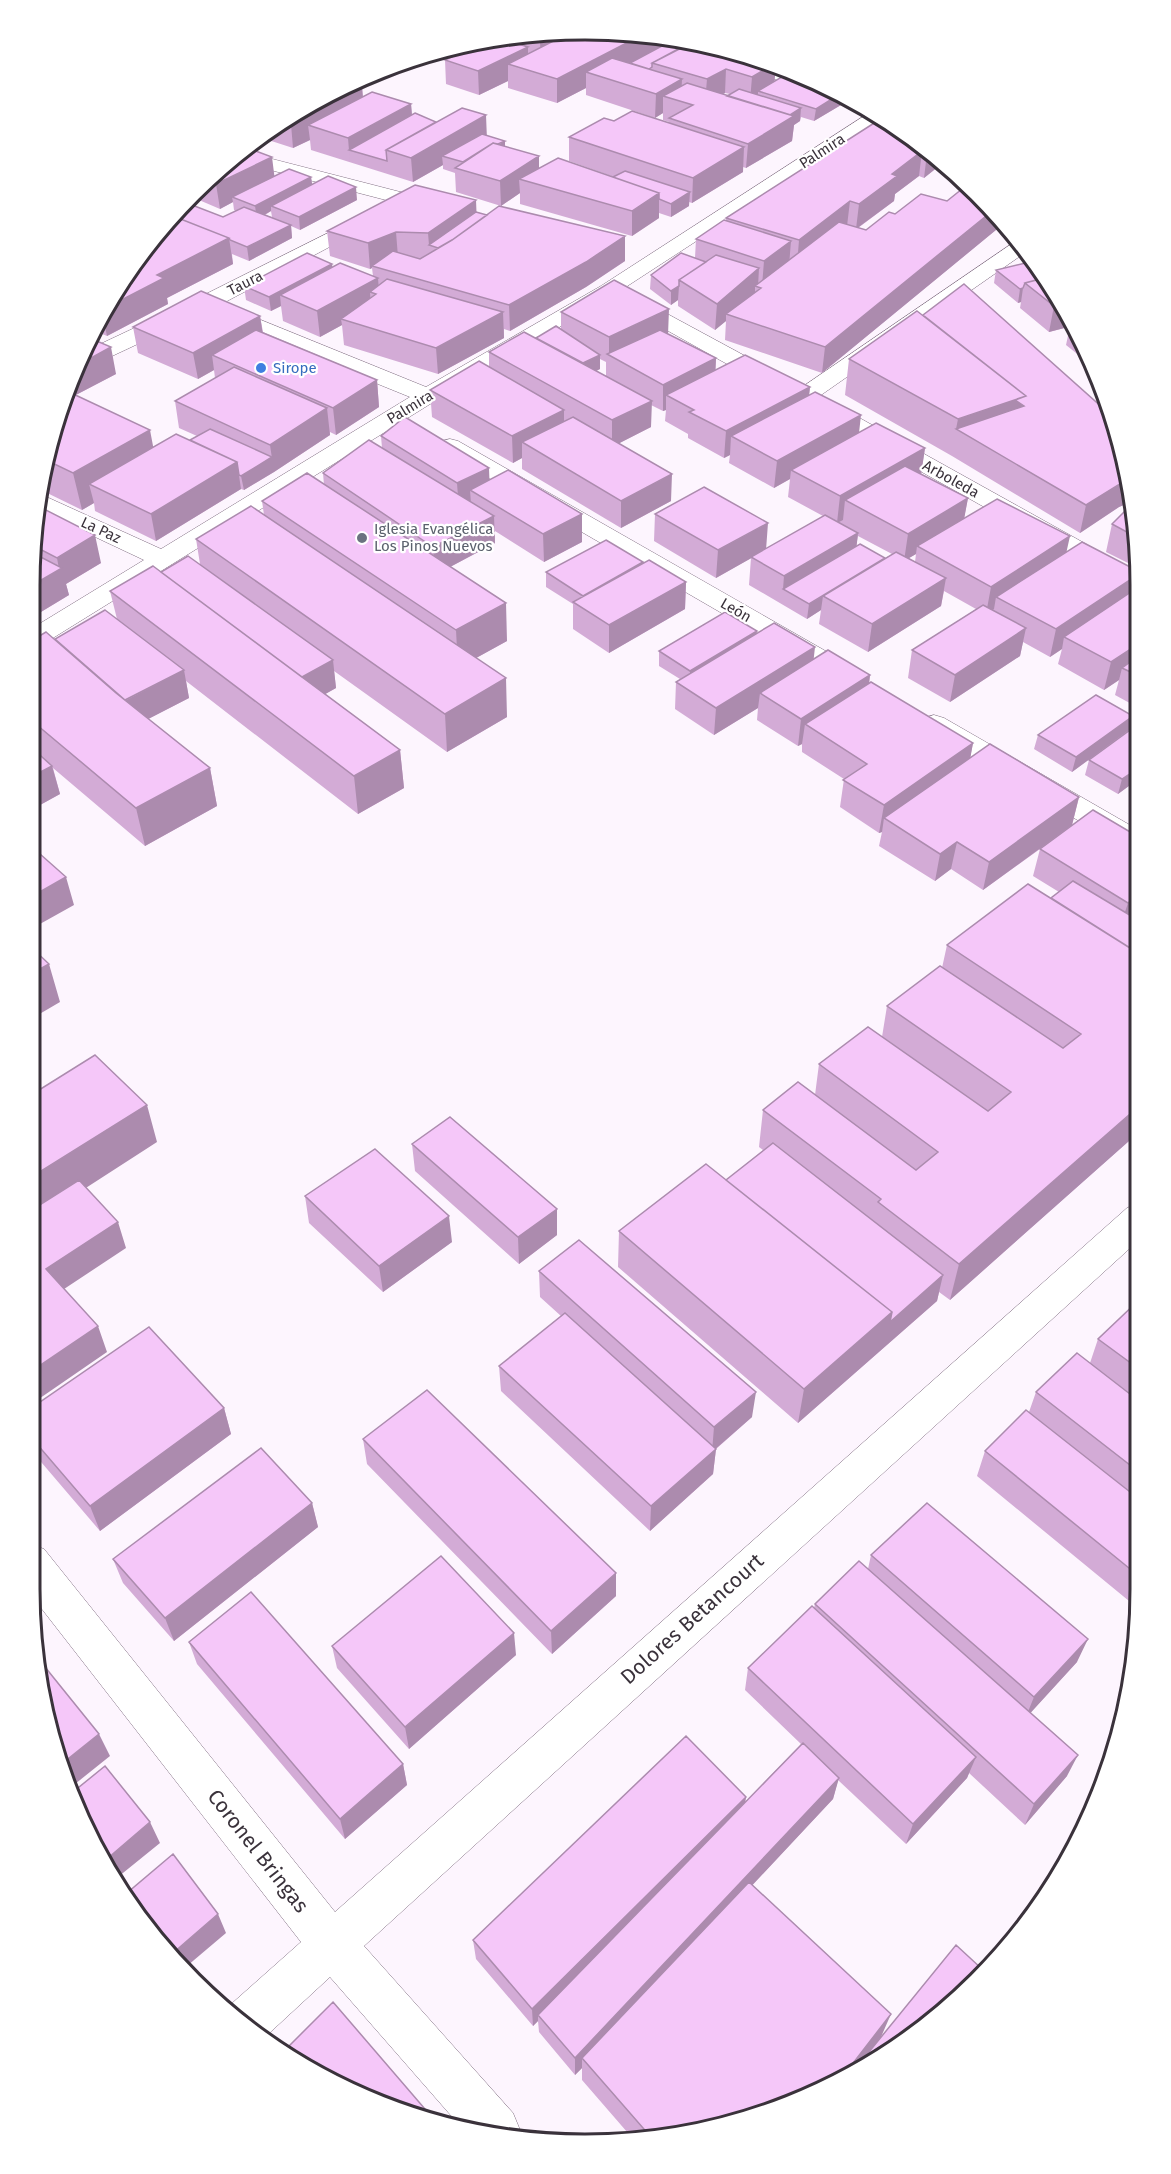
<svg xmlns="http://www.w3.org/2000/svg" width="1171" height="2174" viewBox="0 0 1171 2174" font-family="'Fira Sans',sans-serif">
<rect width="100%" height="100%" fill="#fdf5fe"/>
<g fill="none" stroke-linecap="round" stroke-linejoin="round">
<g stroke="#7f6d80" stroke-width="1">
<path id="minor" d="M 633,34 C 665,35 694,44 724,53 C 762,64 798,75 834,91 L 827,94 L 821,93 L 636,38 Z
M 872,111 L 884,119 L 615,294 L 435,401 L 40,646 L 31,648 L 31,629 L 144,560 L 38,510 L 40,494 L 161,549 L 410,397 L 213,317 L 210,312 L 213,307 L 221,306 L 229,307 L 426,387 L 601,286 Z
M 241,151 L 443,203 L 446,207 L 443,211 L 436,213 L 232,160 Z
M 368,213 L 375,215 L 378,219 L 375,223 L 210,310 L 110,357 L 102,359 L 94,357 L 91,352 L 94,347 L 194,300 Z
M 1016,241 L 1026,252 L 811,402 L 803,404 L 795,402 L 792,397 L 795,392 Z
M 629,295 L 636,297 L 784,377 L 787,382 L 784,387 L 776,389 L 768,387 L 622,305 L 618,301 L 622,297 Z
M 821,399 L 829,401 L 1120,563 L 1124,568 L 1120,573 L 1111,576 L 1102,573 L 813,411 L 810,406 L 813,401 Z
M 450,439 L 458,441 L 864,673 L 868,679 L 864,685 L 855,687 L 846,685 L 442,451 L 438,446 L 442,441 Z
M 934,715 L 944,718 L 1135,828 L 1137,839 L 1135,842 L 1125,845 L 1115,842 L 924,730 L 920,724 L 924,718 Z
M 1138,1204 L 1139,1240 L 364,1946 L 513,2113 L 520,2130 L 519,2133 L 461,2127 L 330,1977 L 264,2038 L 229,2006 L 301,1942 L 31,1595 L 30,1544 L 44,1549 L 335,1912 L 1127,1208 Z"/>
</g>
<use href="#minor" fill="#fff" fill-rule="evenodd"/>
</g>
<path fill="#d3abd6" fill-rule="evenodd" d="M 549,31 L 658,35 L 662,36 L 662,46 L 687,45 L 776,65 L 774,81 L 841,105 L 814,121 L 801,117 L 800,121 L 794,125 L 792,141 L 746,168 L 743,167 L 743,172 L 692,203 L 689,202 L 689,206 L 671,217 L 659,213 L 659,218 L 632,236 L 520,204 L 520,193 L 501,206 L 456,192 L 455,173 L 443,169 L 443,165 L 413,182 L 311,150 L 310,140 L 293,148 L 259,137 L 340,87 L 362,87 L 363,97 L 411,104 L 412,115 L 487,135 L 539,168 L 613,177 L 614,177 L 569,161 L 569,137 L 614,121 L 669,123 L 669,122 L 663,120 L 663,113 L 655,118 L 586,95 L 586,88 L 557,103 L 508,88 L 508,81 L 479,95 L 446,84 L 445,60 L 476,45 L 471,44 ZM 725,93 L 730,94 L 727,96 L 722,94 Z
M 882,118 L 944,162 L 924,178 L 919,176 L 895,194 L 894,201 L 858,228 L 866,230 L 895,214 L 947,201 L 967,185 L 1002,225 L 822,373 L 725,340 L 726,321 L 715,330 L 678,306 L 678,300 L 671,305 L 650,289 L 651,275 L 695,258 L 696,239 L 726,220 L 726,218 Z
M 245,147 L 274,176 L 311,177 L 312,185 L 357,200 L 300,230 L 291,226 L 292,238 L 249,261 L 232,254 L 233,264 L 167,298 L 168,304 L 107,336 L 95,331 L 104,308 L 170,221 L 170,220 L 168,219 L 192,197 L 193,206 L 223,217 L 236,211 L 234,210 L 233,202 L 220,209 L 192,197 ZM 271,211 L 272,217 L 265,215 Z
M 953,170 L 963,181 L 952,178 Z
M 476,200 L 476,212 L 487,215 L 625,236 L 625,261 L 586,287 L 510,331 L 504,329 L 504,338 L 438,374 L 344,345 L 342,325 L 320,337 L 283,321 L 281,306 L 271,311 L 246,300 L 244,286 L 333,267 L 373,276 L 372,268 L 370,269 L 330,256 L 327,231 Z
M 1034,261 L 1072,326 L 1049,332 L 1020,308 L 1021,302 L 1018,303 L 994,283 L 996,270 Z
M 561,312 L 668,334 L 716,358 L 715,370 L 810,387 L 809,395 L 859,432 L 925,448 L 921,474 L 968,498 L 964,518 L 1067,551 L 1136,570 L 1137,707 L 1115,695 L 1119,680 L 1104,690 L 1058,664 L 1062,649 L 1050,657 L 1023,642 L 1020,656 L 950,702 L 908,678 L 912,650 L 976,609 L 944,591 L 941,606 L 868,652 L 819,624 L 821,610 L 807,619 L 749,585 L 751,558 L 716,578 L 654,541 L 655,514 L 766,549 L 823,516 L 788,497 L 790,479 L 774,488 L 729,463 L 730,455 L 724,458 L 688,438 L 688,434 L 665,421 L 666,410 L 663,411 L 651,405 L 651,427 L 619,443 L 671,501 L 621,528 L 522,469 L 522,458 L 513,463 L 432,417 L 430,390 L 489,367 L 489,352 L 561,329 ZM 600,359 L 606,362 L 606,376 L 596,371 L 600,369 ZM 858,536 L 892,554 L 885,558 L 856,546 ZM 916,554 L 915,562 L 909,558 Z
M 923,315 L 1114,418 L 1133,501 L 1119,507 L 1080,533 L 952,456 L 845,395 L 849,359 Z
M 260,316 L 263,332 L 377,380 L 379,407 L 336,435 L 330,432 L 330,435 L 274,472 L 244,490 L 241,489 L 156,541 L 95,511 L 94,503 L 82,510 L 41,490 L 49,441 L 92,339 L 116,374 L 76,395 L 153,447 L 190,440 L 197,436 L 179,428 L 175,401 L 215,378 L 214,370 L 198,379 L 138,353 L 133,327 Z
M 1074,330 L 1091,365 L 1066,345 L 1069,331 Z
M 381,436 L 489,468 L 489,480 L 582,514 L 582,542 L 544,562 L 495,531 L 495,543 L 450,567 L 507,641 L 476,658 L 507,717 L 447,752 L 334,671 L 336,688 L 325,694 L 400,750 L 404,788 L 358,814 L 186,681 L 189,698 L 148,719 L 210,768 L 217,806 L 145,846 L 53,768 L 60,794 L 31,810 L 31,641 L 55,639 L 117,619 L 110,591 L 161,572 L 200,564 L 196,539 L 264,515 L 262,501 L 324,485 L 323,473 L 382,448 Z
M 38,506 L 101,563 L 66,584 L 69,595 L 31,618 L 31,550 Z
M 1136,513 L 1136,567 L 1106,552 L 1112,524 Z
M 643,562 L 686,582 L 685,609 L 609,653 L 573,629 L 573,604 L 546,587 L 546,572 Z
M 757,631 L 756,633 L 813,659 L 870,675 L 869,683 L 973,743 L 970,758 L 1079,797 L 1072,825 L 1137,836 L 1138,916 L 1134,918 L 1138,920 L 1138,1133 L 950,1300 L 939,1292 L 937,1301 L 798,1423 L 618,1267 L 619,1231 L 726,1180 L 763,1150 L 759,1147 L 763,1110 L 815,1095 L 819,1064 L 882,1037 L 887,1006 L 942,968 L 947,945 L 1051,898 L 1059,892 L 1033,876 L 1040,849 L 983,890 L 951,869 L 935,881 L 879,846 L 882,832 L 879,833 L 840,807 L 844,779 L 802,752 L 802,744 L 798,746 L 757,720 L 758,708 L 714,735 L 675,709 L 676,682 L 680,679 L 659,666 L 659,651 Z
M 1137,725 L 1137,780 L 1118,794 L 1085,775 L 1089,760 L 1116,740 L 1072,772 L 1034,749 L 1038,735 L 1129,730 Z
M 412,1144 L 557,1209 L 557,1235 L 519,1264 L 415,1171 Z
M 305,1196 L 452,1242 L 383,1292 L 309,1223 Z
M 539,1271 L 752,1417 L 716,1449 L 713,1474 L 650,1531 L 501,1391 L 499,1366 L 561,1316 L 540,1297 Z
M 1139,1300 L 1140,1610 L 977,1476 L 985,1451 L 1029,1412 L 1036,1392 L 1090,1363 L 1098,1339 Z
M 224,1408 L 231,1434 L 100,1531 L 30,1449 L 30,1409 Z
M 363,1439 L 616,1596 L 552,1654 L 367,1464 Z
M 312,1503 L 318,1527 L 174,1641 L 123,1583 L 113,1559 Z
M 871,1555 L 1077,1662 L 1030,1713 L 1067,1776 L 1025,1825 L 969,1773 L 967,1778 L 906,1844 L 838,1780 L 833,1799 L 752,1885 L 881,2037 L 982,1969 L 798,2102 L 634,2140 L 582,2080 L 582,2068 L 575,2075 L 539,2032 L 538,2021 L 533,2026 L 476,1959 L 473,1940 L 746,1797 L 745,1802 L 801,1744 L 745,1690 L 748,1668 L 814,1608 L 815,1604 L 868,1569 Z
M 189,1642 L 403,1764 L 407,1785 L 345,1839 L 197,1664 Z
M 332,1646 L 516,1655 L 409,1749 L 337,1668 Z"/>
<path fill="#ac8bae" d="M 559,32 L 601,33 L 541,64 L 540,41 Z
M 644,34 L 662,36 L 662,48 L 630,63 L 586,72 L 586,88 L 557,103 L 557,79 Z
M 528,47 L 528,70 L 508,64 L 508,81 L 479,95 L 478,71 Z
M 774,64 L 776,65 L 774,87 L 758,91 L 758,97 L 750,101 L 752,77 Z
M 726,69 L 725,93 L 705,103 L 707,79 Z
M 682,79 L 681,101 L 663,96 L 663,113 L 655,118 L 656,94 Z
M 362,87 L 364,111 L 308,125 L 310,140 L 293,148 L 291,124 Z
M 840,94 L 842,95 L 841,105 L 814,121 L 816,109 Z
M 411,104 L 413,128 L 349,150 L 350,163 L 348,138 Z
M 801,108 L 800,121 L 794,125 L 792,141 L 746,168 L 748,144 L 783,119 Z
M 486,115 L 487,140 L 442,156 L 443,165 L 413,182 L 411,158 Z
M 505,141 L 505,154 L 465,163 Z
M 744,147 L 743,172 L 692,203 L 693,178 Z
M 922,151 L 919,176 L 895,194 L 894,201 L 856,229 L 859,204 L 892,174 Z
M 929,152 L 944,162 L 924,178 L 927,153 Z
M 539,156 L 539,180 L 519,179 L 520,193 L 501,206 L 500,181 Z
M 272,157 L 275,181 L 232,197 L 233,202 L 220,209 L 216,184 Z
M 311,177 L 313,190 L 271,206 L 271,211 L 257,219 L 255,206 Z
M 356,187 L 357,200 L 300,230 L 299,217 Z
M 690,192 L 689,206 L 671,217 L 671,204 Z
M 659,193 L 659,218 L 632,236 L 632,211 Z
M 192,197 L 193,208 L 171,217 Z
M 476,200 L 477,225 L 429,245 L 428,233 Z
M 850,201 L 847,226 L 797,266 L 799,240 Z
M 991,212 L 1002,225 L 822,373 L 825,347 Z
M 291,225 L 292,238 L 249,261 L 247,247 Z
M 396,232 L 398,257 L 372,266 L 372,268 L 370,269 L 368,243 Z
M 625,236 L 625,261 L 586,287 L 510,331 L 509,305 Z
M 229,238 L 233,264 L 167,298 L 168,304 L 107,336 L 102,313 L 104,309 L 157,275 Z
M 791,241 L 789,266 L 762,286 L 764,261 Z
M 332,264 L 334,277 L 280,295 L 281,306 L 271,311 L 269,297 Z
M 759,268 L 758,287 L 755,286 L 755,297 L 726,314 L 726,321 L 715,330 L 717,304 Z
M 378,278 L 380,304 L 376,294 L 370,292 L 371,309 L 341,319 L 342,325 L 320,337 L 317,311 Z
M 679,286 L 678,300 L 671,305 L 671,291 Z
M 1023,288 L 1021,302 L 1018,303 L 1020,289 Z
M 1061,304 L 1072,326 L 1049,332 L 1054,306 Z
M 669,309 L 668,335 L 609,356 L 609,337 Z
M 503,312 L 504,338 L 438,374 L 436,348 Z
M 260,316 L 264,342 L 212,355 L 214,370 L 198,379 L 193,353 Z
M 111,347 L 116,374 L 68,399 L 67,397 L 82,363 Z
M 600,355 L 600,369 L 571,383 L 571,369 Z
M 716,358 L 715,385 L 666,395 L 666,410 L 663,411 L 663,385 Z
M 377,380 L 379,407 L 336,435 L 333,408 Z
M 810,387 L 807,414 L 731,436 L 730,455 L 724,458 L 726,431 Z
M 1026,396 L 1019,433 L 956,429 L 958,419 Z
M 652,401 L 651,427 L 612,447 L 612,420 Z
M 327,408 L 330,435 L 274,472 L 270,445 Z
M 564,410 L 564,437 L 522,442 L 522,458 L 513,463 L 512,436 Z
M 861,415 L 858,442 L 791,470 L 790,479 L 774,488 L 777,461 Z
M 150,430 L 157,467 L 89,484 L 94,503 L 82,510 L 73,473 Z
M 925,448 L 921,475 L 845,500 L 843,520 L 837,523 L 840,496 Z
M 272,457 L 274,472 L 244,490 L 241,476 Z
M 237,462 L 241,489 L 156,541 L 151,514 Z
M 489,468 L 490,495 L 470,490 L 471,504 L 459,510 L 457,483 Z
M 672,474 L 671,501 L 621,528 L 621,501 Z
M 1128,479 L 1133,501 L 1119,507 L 1080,533 L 1086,505 Z
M 968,498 L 963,525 L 917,546 L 916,554 L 904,561 L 908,534 Z
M 582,514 L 582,542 L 544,562 L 543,534 Z
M 494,516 L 495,543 L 435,575 L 433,547 Z
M 768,523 L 766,550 L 716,578 L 718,550 Z
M 858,533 L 855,561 L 783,589 L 784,576 Z
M 95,535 L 101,563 L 66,584 L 69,595 L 31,618 L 31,586 L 59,569 L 57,558 Z
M 1070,536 L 1064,563 L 996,597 L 994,609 L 986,614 L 991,587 Z
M 1136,576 L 1137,592 L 1064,637 L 1062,649 L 1050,657 L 1056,629 Z
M 946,578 L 941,606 L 868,652 L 872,624 Z
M 686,582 L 685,609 L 609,653 L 609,625 Z
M 823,596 L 821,610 L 807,619 L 809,604 Z
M 506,603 L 507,641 L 458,668 L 456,630 Z
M 1026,628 L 1020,656 L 950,702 L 955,675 Z
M 757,631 L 755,646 L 690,685 L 690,671 Z
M 1137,645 L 1137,667 L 1122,668 L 1119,680 L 1104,690 L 1111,662 Z
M 815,647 L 812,674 L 760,693 L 758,708 L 714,735 L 716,708 Z
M 333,660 L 336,688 L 299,709 L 295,681 Z
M 184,670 L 189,698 L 125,731 L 119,704 Z
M 870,675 L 867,702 L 805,724 L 802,744 L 798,746 L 801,719 Z
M 506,678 L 507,717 L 447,752 L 445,714 Z
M 1133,716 L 1129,730 L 1072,772 L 1076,757 Z
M 973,743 L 968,771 L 884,818 L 882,832 L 879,833 L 884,805 Z
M 400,750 L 404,788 L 358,814 L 354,776 Z
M 52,766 L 60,794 L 31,810 L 31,777 Z
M 210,768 L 217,806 L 145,846 L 136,808 Z
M 1137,769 L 1137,780 L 1118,794 L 1122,779 Z
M 1079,797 L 1072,825 L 983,890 L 989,862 Z
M 957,842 L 951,869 L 935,881 L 940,854 Z
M 66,877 L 74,905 L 31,929 L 31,897 Z
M 1137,895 L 1138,916 L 1119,930 L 1128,903 Z
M 49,964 L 60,1002 L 31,1019 L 31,974 Z
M 147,1105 L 157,1142 L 30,1224 L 30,1178 Z
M 1138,1107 L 1138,1133 L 950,1300 L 959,1264 Z
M 557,1209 L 557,1235 L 519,1264 L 518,1237 Z
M 449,1216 L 452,1242 L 383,1292 L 379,1266 Z
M 118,1222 L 126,1248 L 55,1295 L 46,1269 Z
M 943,1275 L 937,1301 L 798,1423 L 804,1389 L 892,1312 Z
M 98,1326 L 107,1352 L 30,1405 L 30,1372 Z
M 756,1392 L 752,1417 L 712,1452 L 714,1427 Z
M 224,1408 L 231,1434 L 100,1531 L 90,1506 Z
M 716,1449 L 713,1474 L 650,1531 L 651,1506 Z
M 312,1503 L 318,1527 L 174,1641 L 165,1618 Z
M 616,1573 L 616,1596 L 552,1654 L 551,1631 Z
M 514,1633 L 516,1655 L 409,1749 L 405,1727 Z
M 1088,1639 L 1077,1662 L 1025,1719 L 1034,1697 Z
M 99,1734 L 110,1756 L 70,1788 L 59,1766 Z
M 1078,1755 L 1067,1776 L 1025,1825 L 1034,1804 Z
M 976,1757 L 967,1778 L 906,1844 L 913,1824 Z
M 403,1764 L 407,1785 L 345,1839 L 340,1819 Z
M 839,1778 L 833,1799 L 586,2063 L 582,2058 L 582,2068 L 575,2075 L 575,2058 Z
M 746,1797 L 743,1817 L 538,2015 L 538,2021 L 533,2026 L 532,2009 Z
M 150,1822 L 160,1843 L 118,1877 L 108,1858 Z
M 218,1914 L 226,1933 L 187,1966 L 173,1953 Z
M 891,2014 L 881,2037 L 862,2062 L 847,2071 Z"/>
<path fill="#f5c7f9" stroke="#ac8bae" stroke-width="1.5" d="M 549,31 L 559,32 L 540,41 L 523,36 Z
M 571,32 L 644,34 L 557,79 L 508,64 Z
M 503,39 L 528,47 L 478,71 L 445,60 L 483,42 Z
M 673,40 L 687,45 L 652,63 L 652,67 L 649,69 L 630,63 Z
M 691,42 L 758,58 L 774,64 L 752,77 L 726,69 L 707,79 L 652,63 Z
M 612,58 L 682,79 L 656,94 L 586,72 Z
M 785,75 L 827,88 L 840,94 L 816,109 L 758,91 Z
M 350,83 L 362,87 L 291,124 L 284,122 L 340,87 Z
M 687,83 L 794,116 L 748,144 L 669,118 L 693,105 L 663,96 Z
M 739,89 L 801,108 L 790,115 L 727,96 Z
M 372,92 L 411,104 L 348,138 L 308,125 Z
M 462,108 L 486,115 L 411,158 L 386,150 Z
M 632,111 L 744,147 L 693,178 L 569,137 L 604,118 L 614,121 Z
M 415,113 L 436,122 L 386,150 L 387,161 L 349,150 Z
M 882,118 L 929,152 L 927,153 L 922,151 L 892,174 L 897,176 L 859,204 L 850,201 L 799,240 L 726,218 Z
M 482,134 L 505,141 L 498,144 L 493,143 L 463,162 L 442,156 Z
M 493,143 L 539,156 L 500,181 L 455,168 Z
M 245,147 L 272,157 L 216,184 L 209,181 Z
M 558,158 L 659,193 L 632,211 L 519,179 Z
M 289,169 L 311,177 L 255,206 L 232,197 Z
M 625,171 L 690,192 L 671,204 L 659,199 L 659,193 L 613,177 Z
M 328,176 L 356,187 L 299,217 L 271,206 Z
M 415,185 L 476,200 L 428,233 L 396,232 L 368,243 L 327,231 Z
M 967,185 L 991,212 L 825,347 L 726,314 L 761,288 L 755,286 L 839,222 L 866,230 L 889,212 L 895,214 L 921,194 L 947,201 Z
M 192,205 L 223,217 L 244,207 L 291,225 L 247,247 L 230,240 L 229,238 L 178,218 L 175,219 L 171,217 L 173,215 Z
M 499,206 L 625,236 L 586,262 L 509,305 L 372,266 L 393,251 L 420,259 L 452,240 Z
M 476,212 L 487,215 L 452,240 L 438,248 L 429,245 Z
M 178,218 L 229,238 L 157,275 L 164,278 L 104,309 L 164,224 Z
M 724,220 L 791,241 L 764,261 L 696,239 Z
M 307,253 L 332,264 L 269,297 L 244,286 Z
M 681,253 L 706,262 L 679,280 L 679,286 L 671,291 L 651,275 Z
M 716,255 L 759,268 L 717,304 L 679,280 Z
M 1034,261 L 1048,277 L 1025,283 L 1023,288 L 1020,289 L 996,270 Z
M 340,263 L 378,278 L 317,311 L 280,295 Z
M 1048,277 L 1061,304 L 1054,306 L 1025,283 Z
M 387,279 L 503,312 L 436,348 L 341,319 L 376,294 L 370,292 Z
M 614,280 L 669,309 L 609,337 L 561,312 Z
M 964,284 L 1114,418 L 1128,479 L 1086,505 L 956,429 L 1024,406 L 1015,400 L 1026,396 L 923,315 Z
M 201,291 L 260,316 L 193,353 L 133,327 Z
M 917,311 L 1026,396 L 958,419 L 849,359 Z
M 556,326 L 600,355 L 583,363 L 536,338 Z
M 256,330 L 377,380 L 333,408 L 212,355 Z
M 660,330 L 716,358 L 663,385 L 607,354 Z
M 1074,330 L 1077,338 L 1069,331 Z
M 524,332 L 652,401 L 612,420 L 489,352 Z
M 92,339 L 111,347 L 82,363 Z
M 745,355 L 810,387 L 726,431 L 689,412 L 694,410 L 666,395 Z
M 479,361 L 564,410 L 512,436 L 430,390 Z
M 234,367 L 327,408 L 270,445 L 175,401 Z
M 69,392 L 150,430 L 73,473 L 46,460 L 49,441 Z
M 815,392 L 861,415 L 777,461 L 731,436 Z
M 405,417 L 489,468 L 457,483 L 381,436 Z
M 573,417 L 672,474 L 621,501 L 522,442 Z
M 876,423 L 925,448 L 840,496 L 791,470 Z
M 210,429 L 272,457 L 241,476 L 239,475 L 237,462 L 190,440 Z
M 176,434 L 237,462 L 151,514 L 89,484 Z
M 369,440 L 494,516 L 433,547 L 323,473 Z
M 905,466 L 968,498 L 908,534 L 845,500 Z
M 508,470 L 582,514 L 543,534 L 470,490 Z
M 307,473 L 506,603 L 456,630 L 262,501 Z
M 704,487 L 768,523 L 718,550 L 655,514 Z
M 997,499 L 1070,536 L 991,587 L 917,546 Z
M 1134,502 L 1136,513 L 1136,537 L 1112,524 Z
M 38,506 L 95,535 L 57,558 L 32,545 Z
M 251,506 L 506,678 L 445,714 L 196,539 Z
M 825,515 L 858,533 L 784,576 L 751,557 Z
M 606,540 L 643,562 L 583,596 L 546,572 Z
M 1082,542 L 1136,570 L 1136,576 L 1056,629 L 996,597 Z
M 860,544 L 885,558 L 809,604 L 783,589 Z
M 31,552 L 62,568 L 31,586 Z
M 896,552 L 946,578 L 872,624 L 823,596 Z
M 188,556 L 333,660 L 302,677 L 161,572 Z
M 649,560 L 686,582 L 609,625 L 573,602 Z
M 153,566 L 400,750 L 354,776 L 110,591 Z
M 1137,588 L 1137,645 L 1111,662 L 1064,637 Z
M 983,605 L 1026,628 L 955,675 L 912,650 Z
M 105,610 L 184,670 L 125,700 L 55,639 Z
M 725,612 L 757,631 L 690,671 L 659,651 Z
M 774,623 L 815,647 L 716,708 L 676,682 Z
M 46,632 L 116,693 L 210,768 L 136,808 L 31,720 L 31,641 Z
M 828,650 L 870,675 L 801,719 L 760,693 Z
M 1137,657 L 1137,675 L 1122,668 Z
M 871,682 L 973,743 L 884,805 L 843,780 L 867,764 L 805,724 Z
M 1096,695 L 1133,716 L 1076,757 L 1038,735 Z
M 1137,725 L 1137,769 L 1122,779 L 1089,760 Z
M 990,744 L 1079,797 L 989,862 L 957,842 L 940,854 L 884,818 Z
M 31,747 L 52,766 L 31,777 Z
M 1093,810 L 1137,836 L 1137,895 L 1128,903 L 1040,849 Z
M 31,846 L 66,877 L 31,897 Z
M 1073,881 L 1138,920 L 1138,953 L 1051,898 Z
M 1028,884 L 1138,953 L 1138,1107 L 959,1264 L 878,1202 L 881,1199 L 763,1110 L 798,1082 L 916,1170 L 938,1152 L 819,1064 L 868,1027 L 988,1111 L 1011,1092 L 887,1006 L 940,966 L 1063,1048 L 1081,1034 L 947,945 Z
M 31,947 L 49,964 L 31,974 Z
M 95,1055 L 147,1105 L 30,1178 L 31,1095 Z
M 450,1117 L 557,1209 L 518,1237 L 412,1144 Z
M 773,1143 L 943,1275 L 890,1322 L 892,1312 L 726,1180 Z
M 375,1149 L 449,1216 L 379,1266 L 305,1196 Z
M 706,1164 L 892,1312 L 804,1389 L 619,1231 Z
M 79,1180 L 118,1222 L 46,1269 L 98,1326 L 30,1372 L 30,1211 Z
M 579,1240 L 756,1392 L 714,1427 L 539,1271 Z
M 1139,1300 L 1139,1369 L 1098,1339 Z
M 565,1313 L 716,1449 L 651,1506 L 499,1366 Z
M 149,1327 L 224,1408 L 90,1506 L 30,1436 L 30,1409 Z
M 1077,1353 L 1139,1401 L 1139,1472 L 1036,1392 Z
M 427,1390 L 616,1573 L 551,1631 L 363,1439 Z
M 1026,1410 L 1139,1499 L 1140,1577 L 985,1451 Z
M 261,1448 L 312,1503 L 165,1618 L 113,1559 Z
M 927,1503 L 1088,1639 L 1034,1697 L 871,1555 Z
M 441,1556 L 514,1633 L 405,1727 L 332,1646 Z
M 859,1561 L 1078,1755 L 1034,1804 L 815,1604 Z
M 251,1592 L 403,1764 L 340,1819 L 189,1642 Z
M 812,1606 L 976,1757 L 913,1824 L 748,1668 Z
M 45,1667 L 99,1734 L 59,1766 L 43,1668 Z
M 686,1736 L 746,1797 L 532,2009 L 473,1940 Z
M 803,1743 L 839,1778 L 575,2058 L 538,2015 Z
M 105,1766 L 150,1822 L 108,1858 L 73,1792 Z
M 173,1854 L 218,1914 L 173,1953 L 145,1927 L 127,1893 Z
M 749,1882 L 891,2014 L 847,2071 L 798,2102 L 650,2136 L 582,2058 Z
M 956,1945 L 982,1969 L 952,2006 L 860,2063 Z
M 333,2002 L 437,2123 L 282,2053 Z"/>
<circle fill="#3f7fe0" stroke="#fff" stroke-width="2" cx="261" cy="368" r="6"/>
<circle fill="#6b7280" stroke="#fff" stroke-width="2" cx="362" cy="538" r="6"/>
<g text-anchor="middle" stroke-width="4.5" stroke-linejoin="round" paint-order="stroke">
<g font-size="15" fill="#3a323b" stroke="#fff">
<text transform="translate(822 151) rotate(-33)" y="5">Palmira</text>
<text transform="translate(245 283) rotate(-27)" y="5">Taura</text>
<text transform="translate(410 407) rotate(-31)" y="5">Palmira</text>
<text transform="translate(951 479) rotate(29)" y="5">Arboleda</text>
<text transform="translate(101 530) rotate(25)" y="5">La Paz</text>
<text transform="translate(736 610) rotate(30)" y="5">León</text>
</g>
<g font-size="15" fill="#366cbe" stroke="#fff" text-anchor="start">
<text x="273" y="373">Sirope</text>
</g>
<g font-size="15" fill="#5b616d" stroke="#fff" text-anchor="start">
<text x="374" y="534">Iglesia Evangélica<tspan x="374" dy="17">Los Pinos Nuevos</tspan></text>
</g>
<g font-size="21" fill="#3a323b" stroke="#fff">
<text transform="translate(692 1619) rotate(-42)" y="7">Dolores Betancourt</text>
<text transform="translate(258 1851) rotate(52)" y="7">Coronel Bringas</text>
</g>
</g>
<path d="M0 0H1171V2174H0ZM585 40H585A545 545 0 0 1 1130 585V1589A545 545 0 0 1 585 2134H585A545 545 0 0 1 40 1589V585A545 545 0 0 1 585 40Z" fill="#fff" fill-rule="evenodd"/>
<path fill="none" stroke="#3a323b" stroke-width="3" d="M585 40H585A545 545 0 0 1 1130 585V1589A545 545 0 0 1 585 2134H585A545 545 0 0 1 40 1589V585A545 545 0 0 1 585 40Z"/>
</svg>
